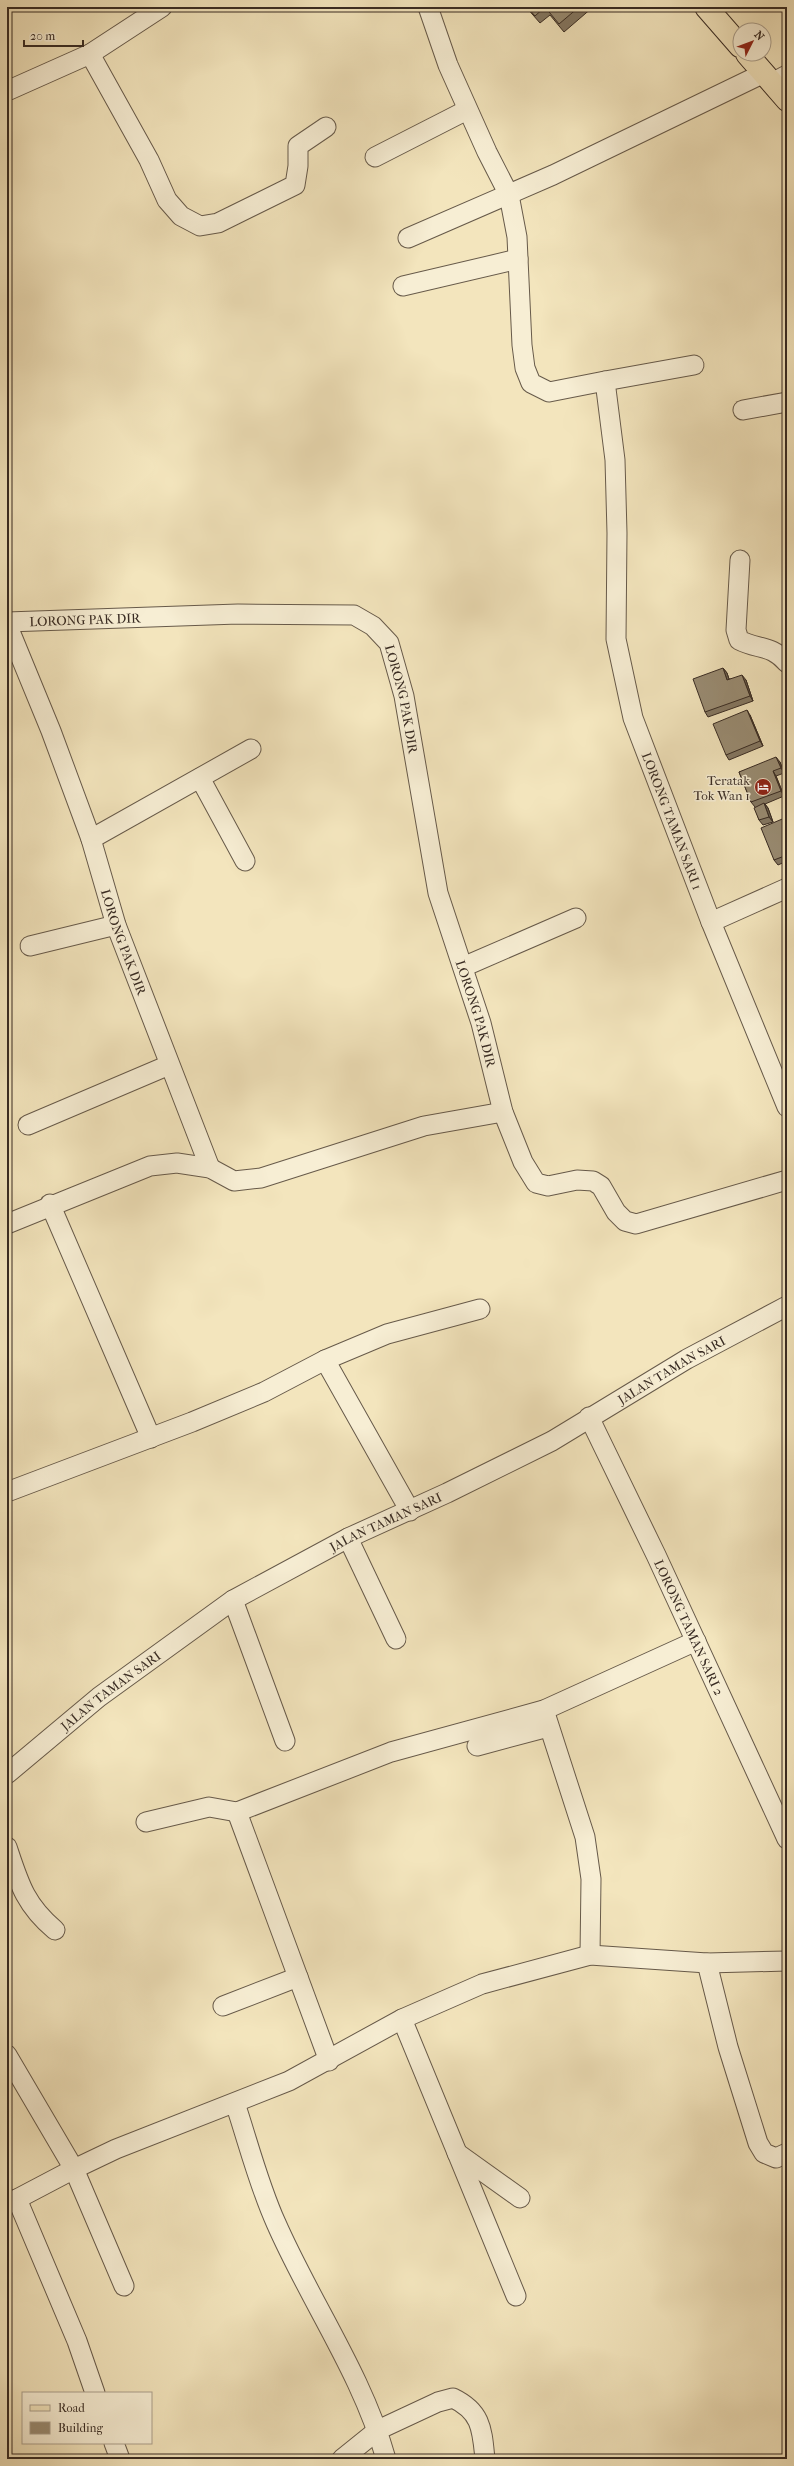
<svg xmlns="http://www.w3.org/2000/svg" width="794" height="2466" viewBox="0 0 794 2466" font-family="'IM FELL French Canon',serif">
<rect width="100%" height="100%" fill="#f3e5bd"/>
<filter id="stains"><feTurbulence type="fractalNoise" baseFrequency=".005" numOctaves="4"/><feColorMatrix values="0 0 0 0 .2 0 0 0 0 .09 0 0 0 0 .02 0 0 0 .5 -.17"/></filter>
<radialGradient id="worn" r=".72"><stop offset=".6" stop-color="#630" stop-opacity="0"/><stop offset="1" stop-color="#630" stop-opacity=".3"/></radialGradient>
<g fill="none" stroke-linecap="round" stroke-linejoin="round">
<g stroke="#675a4a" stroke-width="21">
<g id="minor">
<path id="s1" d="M 428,7 L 448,65 L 487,152 L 509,195 L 517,237 L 522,345 L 525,368 L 531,383 L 549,392 L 605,381 L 615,460 L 617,533 L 616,639 L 633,718 L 711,922 L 787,1107"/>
<path d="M 90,54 L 149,160 L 167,200 L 181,216 L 200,226 L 218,223 L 295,185 L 298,166 L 298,146 L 326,127"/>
<path d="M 772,83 L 787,75"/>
<path d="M 7,91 L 90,54 L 162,7"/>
<path d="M 375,157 L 467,110"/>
<path d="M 408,238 L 553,175 L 764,73"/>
<path d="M 403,286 L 518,259"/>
<path d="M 605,381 L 694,365"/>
<path d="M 743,410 L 787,402"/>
<path d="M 740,560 L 736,630 L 739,640 C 758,650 771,644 787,663"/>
<path id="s2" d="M 7,622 L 238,614 L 354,615 L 373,626 L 389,643 L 404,696 L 438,893 L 481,1023 L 503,1112 L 523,1162 L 536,1183 L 548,1186 L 577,1180 L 593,1181 L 601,1186 L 616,1212 L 625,1221 L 636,1224 L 787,1180"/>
<path id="s3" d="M 7,624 L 51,731 L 91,839 L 116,925 L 210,1168"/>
<path d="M 200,778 L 245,861"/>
<path d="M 91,839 L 251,749"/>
<path d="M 711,922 L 787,888"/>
<path d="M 30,946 L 116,925"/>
<path d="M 463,967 L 576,918"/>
<path d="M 28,1125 L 169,1065"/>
<path d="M 50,1204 L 151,1438"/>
<path d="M 7,1224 L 150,1166 L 177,1163 L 210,1168 L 234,1181 L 261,1178 L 424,1126 L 503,1112"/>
<path d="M 325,1360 L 410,1511"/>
<path id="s4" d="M 589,1417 L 656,1555 L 787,1839"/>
<path d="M 7,1492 L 192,1422 L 264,1392 L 325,1360 L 387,1334 L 480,1309"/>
<path d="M 348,1538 L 396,1639"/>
<path d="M 233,1600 L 285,1741"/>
<path d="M 544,1710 L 585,1837 L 591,1879 L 590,1955"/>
<path d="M 477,1746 L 548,1727"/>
<path id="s5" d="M 7,1774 L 99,1697 L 233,1600 L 348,1538 L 447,1493 L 552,1441 L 687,1359 L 787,1306"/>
<path d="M 237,1812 L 329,2061"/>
<path d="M 146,1822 L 209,1807 L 237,1812 L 391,1752 L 544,1710 L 696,1641"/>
<path d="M 7,1847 C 19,1883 25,1905 55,1930"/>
<path d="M 707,1963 L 728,2047 L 758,2143 L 764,2153 L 776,2158 L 787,2153"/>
<path d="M 223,2006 L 298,1977"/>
<path d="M 402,2019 L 516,2296"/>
<path d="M 7,2055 L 74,2169 L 124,2286"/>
<path d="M 235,2103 C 248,2142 259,2186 276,2223 C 311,2303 362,2374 386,2459"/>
<path d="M 457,2153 L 520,2198"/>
<path d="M 17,2199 L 77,2341 L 95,2393"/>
<path d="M 7,2202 L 17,2199 L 74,2169 L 116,2149 L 289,2081 L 402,2019 L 482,1984 L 590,1955 L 707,1963 L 787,1961"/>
<path d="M 114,2443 L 120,2459"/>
<path d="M 342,2459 L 378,2430 L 438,2402 L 453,2398 C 482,2412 482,2430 485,2459"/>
</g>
</g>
<g stroke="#382b23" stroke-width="24">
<path id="major" d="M 706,7 L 740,46
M 747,54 L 787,100"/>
</g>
<use href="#minor" stroke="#f7eed4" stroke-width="19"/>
<use href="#major" stroke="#f3e5bd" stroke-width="22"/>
</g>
<path fill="#847863" stroke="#382b23" d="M 526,7 L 593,7 L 564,32 L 550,15 L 540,23 Z
M 723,668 L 727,673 L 729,679 L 746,680 L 753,701 L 708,717 L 705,712 Z
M 750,715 L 763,746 L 729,760 L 726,755 Z
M 780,762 L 784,773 L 776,776 L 784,796 L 765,804 L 768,808 L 773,822 L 763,825 L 759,820 L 755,807 L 751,802 L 739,772 Z
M 787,817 L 787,861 L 778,865 L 774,860 Z"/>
<path fill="#6b6250" stroke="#382b23" d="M 723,668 L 727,673 L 731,685 L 727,680 Z
M 742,675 L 746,680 L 753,701 L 750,696 Z
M 747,710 L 750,715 L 763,746 L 760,741 Z
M 776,757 L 780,762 L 784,773 L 781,768 Z
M 773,771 L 776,776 L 784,796 L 781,791 Z
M 764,803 L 768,808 L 773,822 L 769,817 Z"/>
<path fill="#998c73" stroke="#382b23" d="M 527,7 L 579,7 L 559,24 L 545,7 L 535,16 Z
M 723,668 L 727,680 L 742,675 L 750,696 L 705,712 L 693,679 Z
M 747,710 L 760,741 L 726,755 L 713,724 Z
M 776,757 L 781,768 L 773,771 L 781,791 L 751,802 L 739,772 Z
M 764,803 L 769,817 L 759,820 L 754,808 Z
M 787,817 L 787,855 L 774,860 L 761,828 Z"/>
<defs>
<g id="hotel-disc" transform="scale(0.9)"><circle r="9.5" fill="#8f2418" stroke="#f7eed4"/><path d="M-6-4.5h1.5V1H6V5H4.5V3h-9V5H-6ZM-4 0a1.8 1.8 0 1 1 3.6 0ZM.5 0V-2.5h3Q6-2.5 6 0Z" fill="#fff"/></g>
</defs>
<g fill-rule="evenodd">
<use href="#hotel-disc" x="763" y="787"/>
</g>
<g text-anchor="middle" stroke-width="3" stroke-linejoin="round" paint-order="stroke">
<g font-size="13" fill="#382b23" stroke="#f7eed4">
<text dy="5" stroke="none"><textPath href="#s2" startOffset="78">LORONG PAK DIR</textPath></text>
<text dy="5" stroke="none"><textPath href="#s2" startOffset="450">LORONG PAK DIR</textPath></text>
<text dy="5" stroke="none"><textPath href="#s1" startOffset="922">LORONG TAMAN SARI 1</textPath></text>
<text dy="5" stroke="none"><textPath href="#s3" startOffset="339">LORONG PAK DIR</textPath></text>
<text dy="5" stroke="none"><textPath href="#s2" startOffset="774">LORONG PAK DIR</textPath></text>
<text dy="5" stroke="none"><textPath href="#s5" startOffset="781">JALAN TAMAN SARI</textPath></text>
<text dy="5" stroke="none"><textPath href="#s5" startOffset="457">JALAN TAMAN SARI</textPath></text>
<text dy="5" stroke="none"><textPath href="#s4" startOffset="233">LORONG TAMAN SARI 2</textPath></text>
<text dy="5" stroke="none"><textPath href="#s5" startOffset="133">JALAN TAMAN SARI</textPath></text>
</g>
<g font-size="13" fill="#382b23" stroke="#f7eed4" text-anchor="end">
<text x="750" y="785">Teratak<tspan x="750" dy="15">Tok Wan 1</tspan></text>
</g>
</g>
<rect width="794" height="2466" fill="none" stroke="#f3e5bd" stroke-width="24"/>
<rect x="8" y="8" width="778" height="2450" fill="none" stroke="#382b23" stroke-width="2"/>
<rect x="12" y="12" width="770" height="2442" fill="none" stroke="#382b23"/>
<rect x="22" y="2392" width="130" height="52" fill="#f7eed4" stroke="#aba08d"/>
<rect x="30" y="2405" width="20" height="6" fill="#f3e5bd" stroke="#aba08d"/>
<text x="58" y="2412" font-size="12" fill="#382b23">Road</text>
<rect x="30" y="2422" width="20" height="12" fill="#998c73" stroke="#aba08d"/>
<text x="58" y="2432" font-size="12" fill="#382b23">Building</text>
<g transform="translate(752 42) rotate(48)"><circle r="19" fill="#f7eed4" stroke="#aba08d"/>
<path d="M0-3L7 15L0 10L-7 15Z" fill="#8f2418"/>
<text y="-6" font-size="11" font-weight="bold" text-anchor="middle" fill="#382b23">N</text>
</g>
<path d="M24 40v6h59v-6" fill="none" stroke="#382b23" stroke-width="2"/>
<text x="30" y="40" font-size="12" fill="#382b23" stroke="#f7eed4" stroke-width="3" paint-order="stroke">20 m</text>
<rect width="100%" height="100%" filter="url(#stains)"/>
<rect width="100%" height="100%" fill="url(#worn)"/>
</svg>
